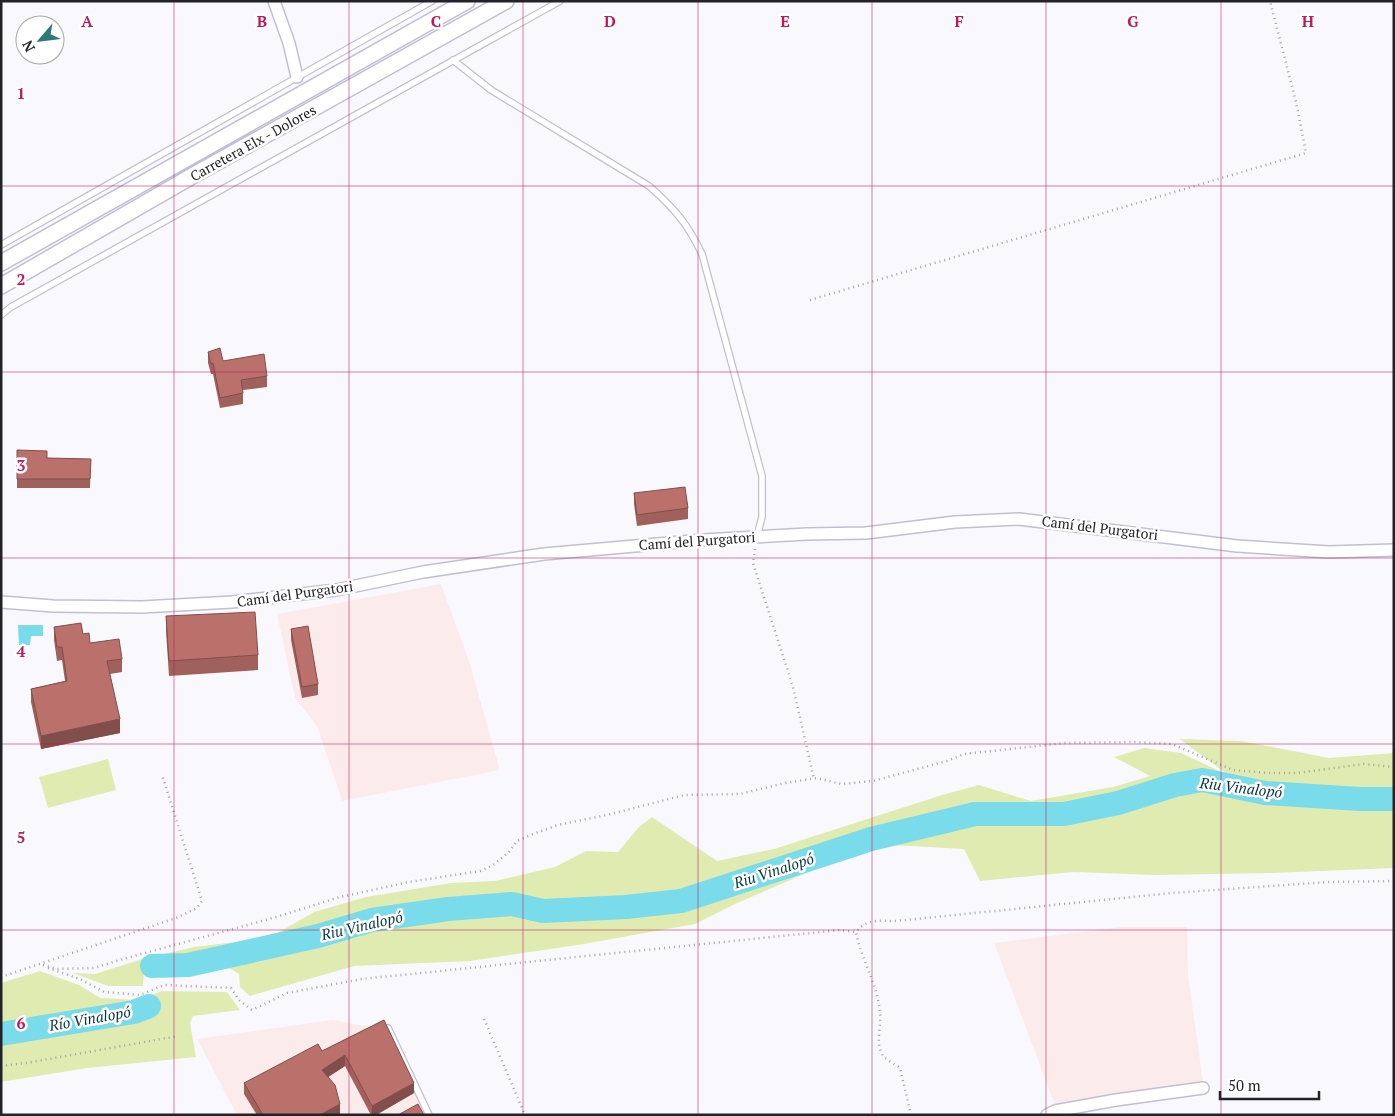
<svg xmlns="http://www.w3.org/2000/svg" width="1395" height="1116" viewBox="0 0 1395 1116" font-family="'PT Serif',serif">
<rect width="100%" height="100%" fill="#f9f9fd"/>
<path fill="#fcebeb" d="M 441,584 L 469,661 L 500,770 L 342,801 L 317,726 L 295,698 L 277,614 Z
M 1121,927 L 1187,927 L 1188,975 L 1203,1081 L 1141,1090 L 1055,1105 L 994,943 Z
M 332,1020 L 382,1029 L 416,1092 L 423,1115 L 237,1115 L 197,1039 Z"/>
<path fill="#e0ebb1" d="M 1180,739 L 1241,741 L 1329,758 L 1394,753 L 1394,868 L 1272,873 L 1155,875 L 1073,872 L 980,881 L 964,849 L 874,844 L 735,904 L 695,924 L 584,944 L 470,961 L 354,966 L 250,996 L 240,987 L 239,974 L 227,967 L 144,970 L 143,986 L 108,986 L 73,973 L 95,974 L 139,960 L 194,947 L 269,938 L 314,912 L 366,897 L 451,883 L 495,881 L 555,867 L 586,851 L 618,852 L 639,827 L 652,817 L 717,861 L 774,849 L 942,795 L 979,785 L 1031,801 L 1113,787 L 1150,776 L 1114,757 L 1144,748 L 1181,753 L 1228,775 Z
M 108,759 L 116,790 L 48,808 L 39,777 Z
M 40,971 L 79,985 L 100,998 L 141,1000 L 161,991 L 227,992 L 240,1010 L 193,1016 L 190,1023 L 196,1057 L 87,1068 L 1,1082 L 1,983 Z"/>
<path fill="#7adbea" d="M 18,625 L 43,625 L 43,636 L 31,636 L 30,645 L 19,645 Z"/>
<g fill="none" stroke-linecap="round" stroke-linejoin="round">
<path stroke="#7adbea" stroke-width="24" d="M 152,966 L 188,965 L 318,936 L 372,920 L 448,909 L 512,904 L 543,911 L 626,907 L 681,901 L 871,839 L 975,814 L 1064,814 L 1118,803 L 1175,785 L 1202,780 L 1265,793 L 1360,799 L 1394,799
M 1,1034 L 134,1012 L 149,1006"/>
<g stroke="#c1bfd3" stroke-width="8">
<path id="lane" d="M 453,60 L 491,90 L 649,186 C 675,209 687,223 702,254 L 762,476 L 762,517 L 757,536
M 1,245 L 432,1
M 1,315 L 11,307 L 560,1
M 388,1028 L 429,1115"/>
</g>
<g stroke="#c1bfd3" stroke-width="14">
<path id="street" d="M 274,1 L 289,43 L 297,77
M 1,602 L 53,606 L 142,607 L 232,602 L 336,590 L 423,572 L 544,554 L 703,540 L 807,534 L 866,533 L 955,522 L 1019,519 L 1237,546 L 1329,552 L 1394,550
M 1047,1115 L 1055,1111 L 1116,1100 L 1203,1088"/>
</g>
<g stroke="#c1bfd3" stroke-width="18">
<path id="secondary" d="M 1,263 L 467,1
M 1,286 L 194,175 L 506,1"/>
</g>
<path stroke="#a2a2a7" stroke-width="2.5" stroke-dasharray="1 4" stroke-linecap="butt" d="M 810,300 L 1306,153 L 1296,102 L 1270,1
M 755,549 L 753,563 L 793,687 L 814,779
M 43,965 L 57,969 L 94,968 L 123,959 L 273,918 L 340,897 L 409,882 L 480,871 L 492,866 L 509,852 L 517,841 L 533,834 L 558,825 L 611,814 L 684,795 L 740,794 L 785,783 L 817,778 L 841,784 L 873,781 L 947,761 L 964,754 L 1065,743 L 1133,742 L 1172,744 L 1233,770 L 1267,773 L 1297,773 L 1364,764 L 1394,767
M 48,968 L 80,979 L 104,992 L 140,995 L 164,985 L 231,988 L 239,1000 L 252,1010 L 287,993 L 362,979 L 840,930 L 856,932
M 1,977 L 176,918 L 197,908 L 202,901 L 162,775
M 484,1019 L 525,1115
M 1,1066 L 26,1063 L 178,1036
M 911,1115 L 900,1068 C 894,1063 885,1060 882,1054 C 875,1042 882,1024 880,1011 C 877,983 861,959 856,932 C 867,918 880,921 896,921 L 1172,893 L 1329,882 L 1394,881"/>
<use href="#lane" stroke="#fff" stroke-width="5.5"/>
<use href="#street" stroke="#fff" stroke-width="11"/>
<use href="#secondary" stroke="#fff" stroke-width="15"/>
</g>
<path fill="#a0605c" d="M 208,352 L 223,361 L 267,376 L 267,387 L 243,390 L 243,404 L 220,408 L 213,374 L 211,374 L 208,363 Z
M 17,450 L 47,458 L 91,459 L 90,488 L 17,488 Z
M 634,493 L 688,508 L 688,519 L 637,526 L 634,504 Z
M 166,616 L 258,655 L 258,670 L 169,676 L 166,631 Z
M 54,627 L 83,634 L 90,643 L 122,659 L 122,672 L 110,674 L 120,733 L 41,749 L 31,702 L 31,689 L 65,681 L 62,660 L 57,661 L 54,640 Z
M 291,629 L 318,684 L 318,695 L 302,698 L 291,640 Z
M 384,1020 L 414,1093 L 376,1115 L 371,1115 L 345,1066 L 328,1077 L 340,1115 L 257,1115 L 244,1094 L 244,1083 L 322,1051 Z"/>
<path fill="#824e4b" d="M 120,719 L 120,733 L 41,749 L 41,736 Z
M 345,1055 L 345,1066 L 322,1081 L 322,1070 Z
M 414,1083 L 414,1093 L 376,1115 L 372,1115 L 372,1106 Z
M 340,1104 L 340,1115 L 320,1115 Z"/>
<path fill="#ba706b" stroke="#824e4b" d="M 220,348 L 223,361 L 264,354 L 267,376 L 241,380 L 243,393 L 220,398 L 213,363 L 211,364 L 208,352 Z
M 17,450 L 47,451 L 47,458 L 91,459 L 90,479 L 17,479 Z
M 685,487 L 688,508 L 637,515 L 634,493 Z
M 255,612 L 258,655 L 169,661 L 166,616 Z
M 81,623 L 83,634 L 89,633 L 90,643 L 119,639 L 122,659 L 107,661 L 120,719 L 41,736 L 31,689 L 67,681 L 62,647 L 57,647 L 54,627 Z
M 308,626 L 318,684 L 302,687 L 291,629 Z
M 384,1020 L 414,1083 L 372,1106 L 345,1055 L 322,1070 L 335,1085 L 340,1104 L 320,1115 L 263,1115 L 244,1083 L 318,1044 L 322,1051 Z
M 418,1104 L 424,1115 L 398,1115 Z"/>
<path fill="none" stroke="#c2185b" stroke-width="1" stroke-opacity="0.55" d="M 174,1 L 174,1115M 349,1 L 349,1115M 523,1 L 523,1115M 698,1 L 698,1115M 872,1 L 872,1115M 1046,1 L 1046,1115M 1221,1 L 1221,1115M 1,186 L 1394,186M 1,372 L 1394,372M 1,558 L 1394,558M 1,744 L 1394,744M 1,930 L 1394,930"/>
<g text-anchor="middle" stroke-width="5" stroke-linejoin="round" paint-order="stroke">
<g font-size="14" fill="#222229" stroke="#fff">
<text transform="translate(253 143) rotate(-29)" y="5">Carretera Elx - Dolores</text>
<text transform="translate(1100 528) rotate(7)" y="5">Camí del Purgatori</text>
<text transform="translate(697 541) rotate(-4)" y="5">Camí del Purgatori</text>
<text transform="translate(295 594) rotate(-8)" y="5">Camí del Purgatori</text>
</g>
<g font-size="15" font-style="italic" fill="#05363c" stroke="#fff">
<text transform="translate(1241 788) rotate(7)" y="5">Riu Vinalopó</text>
<text transform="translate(774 871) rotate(-18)" y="5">Riu Vinalopó</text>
<text transform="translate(362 926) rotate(-13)" y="5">Riu Vinalopó</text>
<text transform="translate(90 1019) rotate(-10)" y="5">Río Vinalopó</text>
</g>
</g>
<g font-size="16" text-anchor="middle" font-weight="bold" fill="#c2185b" stroke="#fff" stroke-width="5" stroke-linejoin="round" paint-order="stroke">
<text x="87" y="27">A</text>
<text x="262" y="27">B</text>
<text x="436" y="27">C</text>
<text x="610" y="27">D</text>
<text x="785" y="27">E</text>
<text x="959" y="27">F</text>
<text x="1133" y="27">G</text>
<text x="1308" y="27">H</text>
<text x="21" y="99">1</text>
<text x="21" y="285">2</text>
<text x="21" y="471">3</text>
<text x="21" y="657">4</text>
<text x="21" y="843">5</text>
<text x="21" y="1029">6</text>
</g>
<rect width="1395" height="1116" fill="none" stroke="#222229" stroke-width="5"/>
<g transform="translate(40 40) rotate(242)"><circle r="24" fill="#ffffff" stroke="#a7a7a9"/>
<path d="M0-4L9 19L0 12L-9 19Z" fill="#2f7878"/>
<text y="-8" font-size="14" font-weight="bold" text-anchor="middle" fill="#222229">N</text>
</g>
<path d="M1220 1091v8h99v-8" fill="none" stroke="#222229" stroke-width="2.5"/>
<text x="1228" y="1091" font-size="15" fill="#222229" stroke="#ffffff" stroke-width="4" paint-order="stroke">50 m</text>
</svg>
